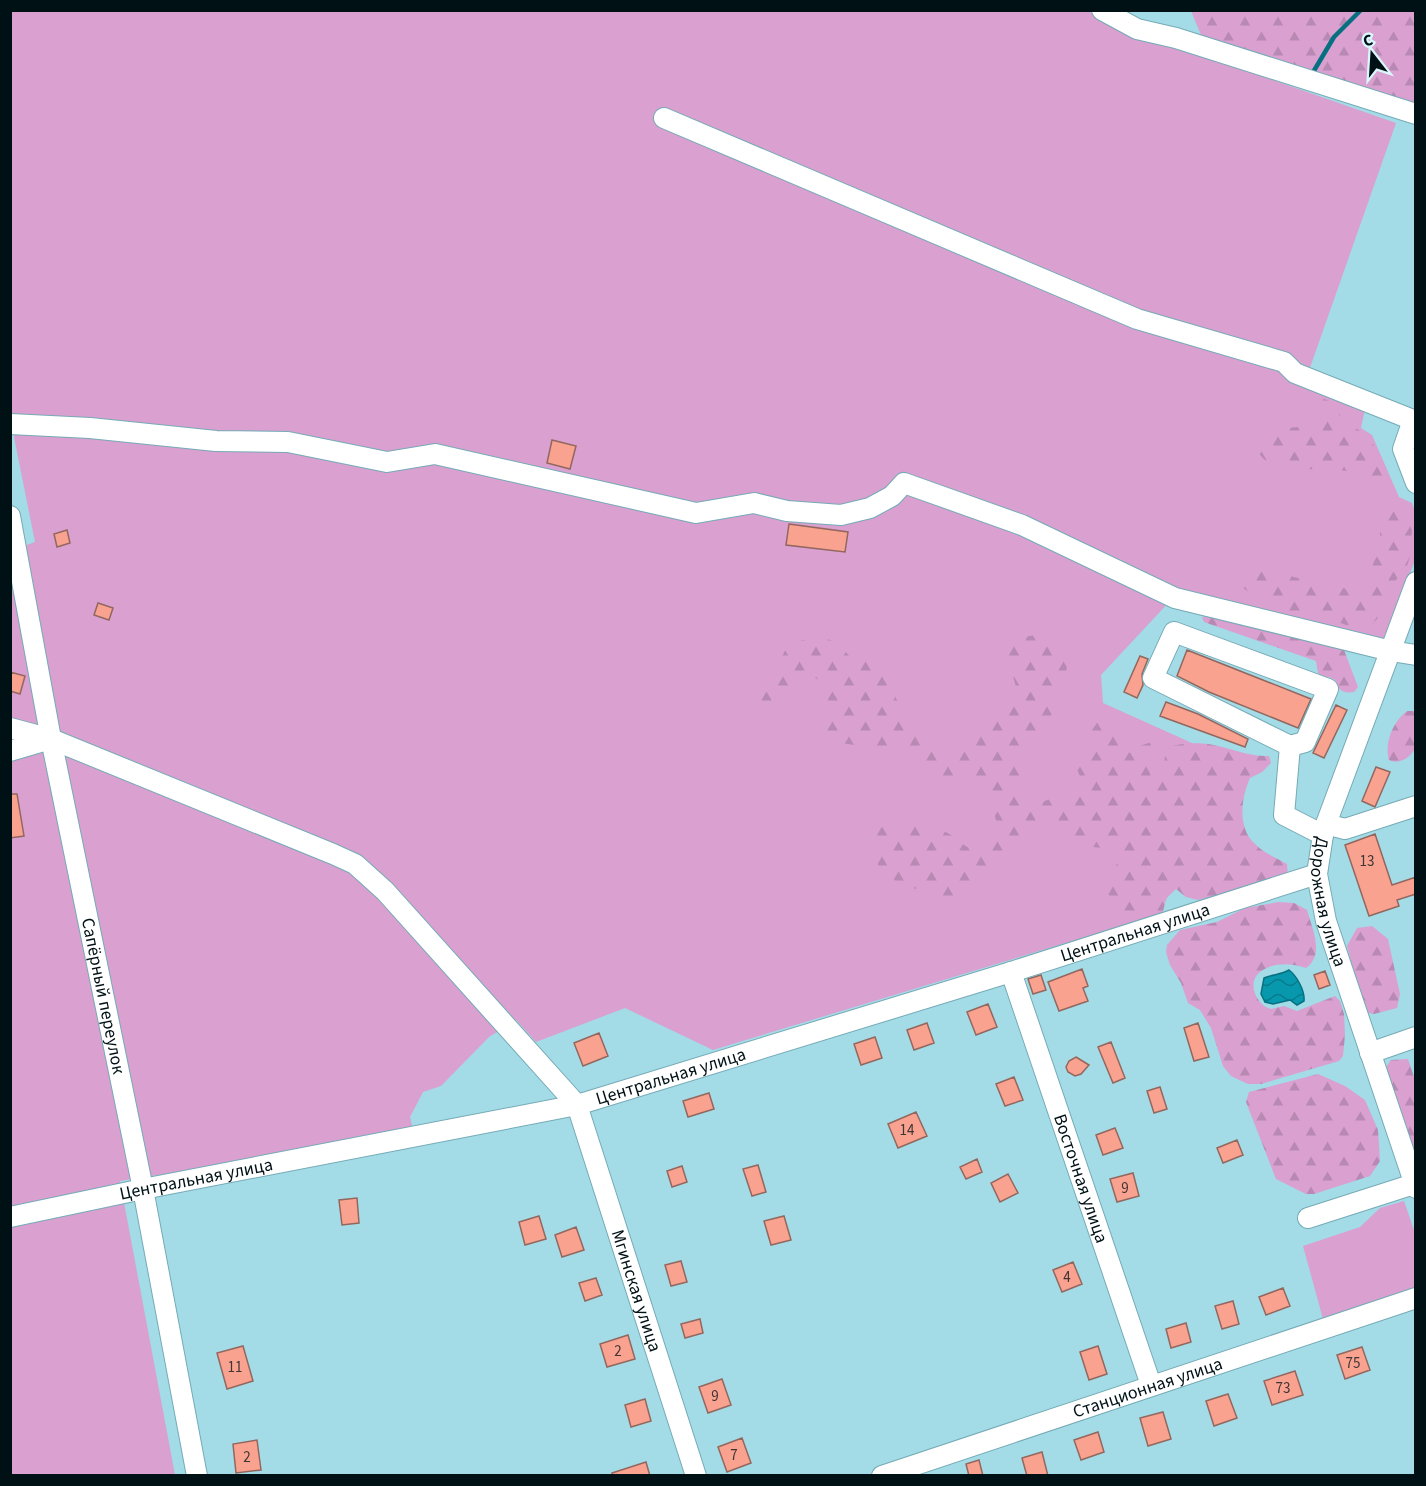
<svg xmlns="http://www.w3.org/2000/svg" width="1426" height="1486" viewBox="0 0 1426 1486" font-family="'Source Sans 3',sans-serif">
<defs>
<pattern id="forest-firs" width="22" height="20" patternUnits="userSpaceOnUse" patternTransform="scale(1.5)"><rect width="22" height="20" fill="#d9a0d0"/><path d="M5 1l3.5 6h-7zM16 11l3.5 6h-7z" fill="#b889b2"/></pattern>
<pattern id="water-waves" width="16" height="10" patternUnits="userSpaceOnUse" patternTransform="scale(1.5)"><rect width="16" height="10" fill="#0898ae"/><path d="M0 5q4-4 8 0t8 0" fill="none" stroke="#067b8d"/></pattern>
</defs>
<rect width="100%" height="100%" fill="#a3dbe7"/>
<path fill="#d9a0d0" d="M 10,11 L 1088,11 L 1137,37 L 1178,47 L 1396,123 L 1306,379 L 1366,404 L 1361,428 L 1372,435 L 1399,497 L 1412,503 L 1415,512 L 1415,560 L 1383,642 L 1171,600 L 1101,675 L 1103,703 L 1212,752 L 1151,917 L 713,1050 L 625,1008 L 536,1042 L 516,1020 L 489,1037 L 441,1086 L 423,1092 L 410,1117 L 414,1134 L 120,1181 L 175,1475 L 11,1475 L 10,551 L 35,542 L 10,417 Z
M 1404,1201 L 1415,1233 L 1415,1289 L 1323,1319 L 1303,1246 L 1360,1227 L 1380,1208 Z"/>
<path fill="url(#forest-firs)" d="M 1191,11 L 1415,11 L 1415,107 L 1301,72 L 1201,35 Z
M 1324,399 C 1337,402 1339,412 1343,424 C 1349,426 1356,428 1361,431 C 1375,440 1382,462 1383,478 L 1377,480 C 1367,478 1357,473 1346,471 C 1330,467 1250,476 1259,443 C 1261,438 1267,432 1272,431 C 1285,427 1300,428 1313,424 L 1317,419 L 1314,407 L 1318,402 Z
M 1395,505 L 1401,509 L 1412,526 L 1411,553 L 1407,566 L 1386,593 L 1377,619 L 1372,624 L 1366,626 L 1346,625 L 1333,620 L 1291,612 L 1274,603 L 1260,599 L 1243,588 L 1241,581 L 1243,574 L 1248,570 L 1254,569 L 1280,572 L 1294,577 L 1347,589 L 1360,587 L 1369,576 L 1380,543 L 1380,517 L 1383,510 Z
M 1210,616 L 1344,650 L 1358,687 L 1354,692 C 1344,694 1337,690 1335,680 L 1329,677 L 1323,678 L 1318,673 L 1316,661 L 1204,622 L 1202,617 Z
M 1037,635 C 1049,638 1065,648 1067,662 C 1068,677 1050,726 1038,735 C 1035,738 1029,739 1025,740 L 1017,789 C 1025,814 1041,802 1057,796 C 1066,793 1074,794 1081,789 L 1083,783 L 1075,765 C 1085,749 1088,732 1101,718 C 1111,718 1118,716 1126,724 L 1121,744 L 1123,751 L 1129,753 L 1139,746 L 1152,742 L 1156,756 L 1150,775 L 1156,778 L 1163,774 L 1166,747 C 1180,744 1195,742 1208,744 C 1228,747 1248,757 1269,756 L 1271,763 L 1262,772 L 1250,778 C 1241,798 1237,828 1255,844 C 1264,853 1276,858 1287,864 L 1288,877 L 1198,900 L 1186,897 L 1176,889 C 1173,892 1168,896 1166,900 C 1163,908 1165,914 1155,919 C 1138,928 1105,904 1107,885 C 1109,877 1116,867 1119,859 L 1110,849 L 1069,844 L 1053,824 C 1022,819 1023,842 1004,859 C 997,865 987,867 982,875 C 970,893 970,904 945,905 L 938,894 L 900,885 L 879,866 L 872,855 L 869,842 L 874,829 C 900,822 927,820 951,835 C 959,840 966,849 975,849 C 985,848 992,840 998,833 C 997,816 986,779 965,778 C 958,777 950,781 942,780 C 928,778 924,760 912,754 C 904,749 898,752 890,751 C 885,751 881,749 877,748 C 863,744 849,747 836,740 C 813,726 833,708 827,690 C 823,682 814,677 807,672 L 792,676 C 788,699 782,708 757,702 L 758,688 L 776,668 L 788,645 C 815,635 832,632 850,657 C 905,663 881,682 904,711 C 907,715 912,717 915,721 C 918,724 919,729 922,732 C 928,739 938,744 945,749 C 955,746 964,743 971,735 C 976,729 978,722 986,717 C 1003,706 1008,711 1017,690 L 1006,653 L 1010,639 Z
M 1407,711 L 1415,711 C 1416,721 1418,736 1416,746 C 1412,757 1400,765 1389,760 C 1384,743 1393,721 1407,711 Z
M 1279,902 L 1294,903 L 1307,910 C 1312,928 1325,955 1306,968 C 1291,963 1273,962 1260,972 C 1246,983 1257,1006 1271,1009 L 1284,1006 L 1297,1011 L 1335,996 L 1340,1001 L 1344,1014 L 1345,1035 L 1343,1056 L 1339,1061 L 1261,1084 L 1248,1084 L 1231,1076 L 1223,1066 L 1211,1028 L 1200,1010 L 1188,1003 L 1181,983 L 1170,965 L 1166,952 L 1167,945 L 1180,930 L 1217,922 L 1245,908 Z
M 1372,926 L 1388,939 L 1400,994 L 1397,1008 L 1374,1014 L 1364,1012 L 1347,946 L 1357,928 Z
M 1408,1059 L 1415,1080 L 1415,1153 L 1413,1151 L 1386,1067 L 1391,1060 Z
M 1318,1074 L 1345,1086 L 1365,1100 L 1378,1130 L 1380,1161 L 1370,1176 L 1314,1194 L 1306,1194 L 1276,1179 L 1246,1102 L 1249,1092 Z"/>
<path fill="url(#water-waves)" stroke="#067080" stroke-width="1.5" d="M 1289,970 C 1297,976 1305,991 1304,1001 L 1297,1005 L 1290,1000 L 1273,1004 L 1265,1002 L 1261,994 L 1264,978 C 1273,974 1281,975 1289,970 Z"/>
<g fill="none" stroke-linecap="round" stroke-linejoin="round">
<path stroke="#067080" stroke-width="4.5" d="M 1312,74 L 1334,37 L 1361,10"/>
</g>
<path fill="#f9a290" stroke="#93675e" stroke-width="1.5" d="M 552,440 L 576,446 L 570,469 L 547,463 Z
M 789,524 L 848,532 L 845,552 L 786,545 Z
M 67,530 L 70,543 L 57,547 L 54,534 Z
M 98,603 L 113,608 L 109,620 L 94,615 Z
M 1187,650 L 1311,699 L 1298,728 L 1209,692 L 1177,676 Z
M 1140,656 L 1148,659 L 1142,674 L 1143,685 L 1137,698 L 1124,692 Z
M 10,672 L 25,676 L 20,694 L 10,691 Z
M 1166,702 L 1198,714 L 1248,739 L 1245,747 L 1160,716 Z
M 1336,705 L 1347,710 L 1324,758 L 1313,753 Z
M 1376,767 L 1390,772 L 1375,807 L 1362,801 Z
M 10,794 L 17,794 L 24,836 L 10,838 Z
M 1375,834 L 1392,885 L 1416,877 L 1416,894 L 1397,900 L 1399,906 L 1369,916 L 1345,845 Z
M 1082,969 L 1088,986 L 1083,988 L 1088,1001 L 1059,1011 L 1048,982 Z
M 1325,971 L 1330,985 L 1319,989 L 1314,975 Z
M 1041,975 L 1046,990 L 1033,994 L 1028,979 Z
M 988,1004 L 997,1027 L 976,1035 L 967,1012 Z
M 927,1023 L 934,1043 L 914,1050 L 907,1030 Z
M 1198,1023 L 1209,1057 L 1194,1061 L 1184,1028 Z
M 599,1033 L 608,1056 L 583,1066 L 574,1043 Z
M 875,1037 L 882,1058 L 861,1065 L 854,1044 Z
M 1111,1042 L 1125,1078 L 1113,1083 L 1098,1047 Z
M 1076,1057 L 1089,1065 L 1081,1074 L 1075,1076 L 1068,1072 L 1066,1067 L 1069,1061 Z
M 1014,1077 L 1023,1100 L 1005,1106 L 996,1084 Z
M 1160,1087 L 1167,1109 L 1154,1113 L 1147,1091 Z
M 709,1093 L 714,1109 L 688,1117 L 683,1101 Z
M 916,1112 L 927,1136 L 898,1148 L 888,1124 Z
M 1115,1128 L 1123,1148 L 1103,1155 L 1096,1135 Z
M 1237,1140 L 1243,1155 L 1223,1163 L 1217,1148 Z
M 977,1159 L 982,1172 L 966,1179 L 960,1167 Z
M 758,1165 L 766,1192 L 752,1196 L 743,1169 Z
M 682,1166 L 687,1182 L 672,1187 L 667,1171 Z
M 1133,1173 L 1139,1196 L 1117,1202 L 1110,1179 Z
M 1008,1174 L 1018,1193 L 1000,1202 L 991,1183 Z
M 357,1198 L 359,1223 L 342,1225 L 339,1200 Z
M 539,1216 L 546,1239 L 525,1245 L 519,1222 Z
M 784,1216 L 791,1240 L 771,1245 L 764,1221 Z
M 576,1227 L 584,1250 L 562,1257 L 555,1235 Z
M 681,1261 L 687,1282 L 671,1286 L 665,1265 Z
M 1073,1262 L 1082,1284 L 1062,1292 L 1053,1270 Z
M 596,1278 L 602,1295 L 585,1301 L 579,1283 Z
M 1283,1288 L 1290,1306 L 1266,1315 L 1259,1297 Z
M 1233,1301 L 1239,1324 L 1222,1329 L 1215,1306 Z
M 700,1319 L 703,1333 L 685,1338 L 681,1324 Z
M 1186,1323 L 1191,1342 L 1171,1348 L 1166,1329 Z
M 628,1335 L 635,1359 L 607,1367 L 600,1344 Z
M 243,1346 L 253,1381 L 227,1389 L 217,1353 Z
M 1098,1346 L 1107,1374 L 1089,1380 L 1080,1352 Z
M 1362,1347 L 1370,1370 L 1345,1379 L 1337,1355 Z
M 1295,1371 L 1303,1395 L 1272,1405 L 1264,1381 Z
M 722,1379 L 731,1405 L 708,1413 L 699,1387 Z
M 1228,1394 L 1237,1418 L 1214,1426 L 1206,1401 Z
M 645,1399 L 651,1421 L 631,1427 L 625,1405 Z
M 1163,1412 L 1171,1439 L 1148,1446 L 1140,1418 Z
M 1098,1432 L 1104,1452 L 1081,1460 L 1074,1440 Z
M 742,1438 L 751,1463 L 727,1472 L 718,1447 Z
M 257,1440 L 261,1470 L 236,1473 L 233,1444 Z
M 1042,1452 L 1048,1476 L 1027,1476 L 1022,1458 Z
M 979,1460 L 983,1476 L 969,1476 L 966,1464 Z
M 646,1462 L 650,1476 L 613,1476 L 612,1473 Z"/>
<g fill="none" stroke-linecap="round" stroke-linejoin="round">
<g stroke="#75abb6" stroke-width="22">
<g id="minor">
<path d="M 1102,10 L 1137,29 L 1176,38 L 1416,114"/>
<path d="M 664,118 L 1137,319 L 1284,362 L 1295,373 L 1413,420"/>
<path d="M 1416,421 L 1413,420 L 1403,449 L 1416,483"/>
<path d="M 10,424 L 90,428 L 216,441 L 288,442 L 387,462 L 435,454 L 696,513 L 754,503 L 787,511 L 841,515 L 870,508 L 892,496 L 904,483 L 1022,525 L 1175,598 L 1391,651 L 1416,655"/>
<path id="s1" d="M 10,516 L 51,739 L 143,1189 L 197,1476"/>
<path id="s2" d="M 1416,582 L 1326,824 L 1323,835 L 1317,874 L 1326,921 L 1416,1188"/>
<path id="s3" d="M 10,728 L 51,739 L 333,854 L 355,864 L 385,891 L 577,1105 L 696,1476"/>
<path d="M 1290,746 L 1305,742 L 1328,689 L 1174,632 L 1153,678 L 1290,746 L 1284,815 L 1323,835"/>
<path d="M 10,751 L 51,739"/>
<path d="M 1326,824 L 1345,829 L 1416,806"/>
<path id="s4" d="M 1011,972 L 1151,1385"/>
<path d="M 1370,1053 L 1416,1037"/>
<path id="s5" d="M 10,1217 L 143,1189 L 577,1105 L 1011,972 L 1317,874"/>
<path d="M 1308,1218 L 1414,1184"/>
<path id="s6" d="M 882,1476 L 1416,1298"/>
</g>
</g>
<use href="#minor" stroke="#fff" stroke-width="20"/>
</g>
<g text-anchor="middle" stroke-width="6" stroke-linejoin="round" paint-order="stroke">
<g font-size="15" fill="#3e3534">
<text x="1367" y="866">13</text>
<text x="907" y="1135">14</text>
<text x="1125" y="1193">9</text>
<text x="1067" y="1282">4</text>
<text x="618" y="1356">2</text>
<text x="1353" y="1368">75</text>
<text x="235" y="1372">11</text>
<text x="1283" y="1393">73</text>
<text x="715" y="1401">9</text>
<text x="734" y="1460">7</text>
<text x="247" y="1462">2</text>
</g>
<g font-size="18" fill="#001116" stroke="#dbf7fc">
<text dy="6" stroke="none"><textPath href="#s2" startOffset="338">Дорожная улица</textPath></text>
<text dy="6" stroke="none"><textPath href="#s5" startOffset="1162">Центральная улица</textPath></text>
<text dy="6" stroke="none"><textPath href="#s1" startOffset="489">Сапёрный переулок</textPath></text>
<text dy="6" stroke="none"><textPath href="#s5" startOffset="676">Центральная улица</textPath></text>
<text dy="6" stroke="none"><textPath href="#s4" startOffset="218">Восточная улица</textPath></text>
<text dy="6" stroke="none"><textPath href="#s5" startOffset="190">Центральная улица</textPath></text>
<text dy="6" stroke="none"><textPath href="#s3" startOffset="894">Мгинская улица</textPath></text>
<text dy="6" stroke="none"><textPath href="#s6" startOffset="280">Станционная улица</textPath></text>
</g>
</g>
<rect width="1426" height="1486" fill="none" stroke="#001116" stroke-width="24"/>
<g transform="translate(1372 54) rotate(343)" stroke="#dbf7fc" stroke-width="4.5" paint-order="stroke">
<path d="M0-4.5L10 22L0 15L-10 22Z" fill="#001116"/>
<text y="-9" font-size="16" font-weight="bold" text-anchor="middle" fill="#001116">С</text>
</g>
</svg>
